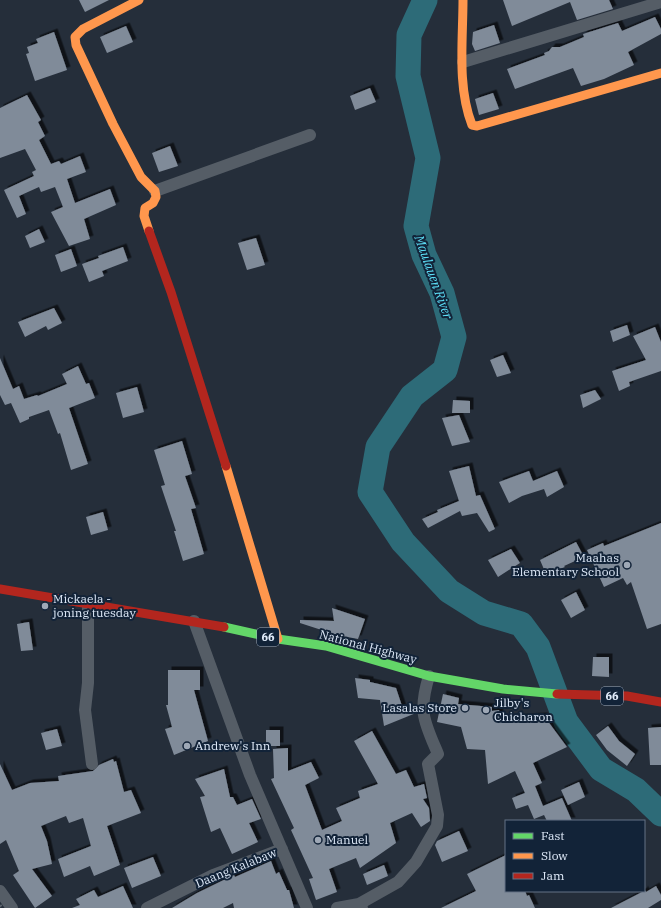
<svg xmlns="http://www.w3.org/2000/svg" width="661" height="908" viewBox="0 0 661 908" font-family="'IBM Plex Serif',serif">
<defs>
<filter id="shadow"><feDropShadow dx="3.5" dy="-3.5" stdDeviation="0" flood-color="#0009"/></filter>
</defs>
<rect width="100%" height="100%" fill="#252e3a"/>
<g fill="none" stroke-linecap="round" stroke-linejoin="round">
<path stroke="#2d6b78" stroke-width="25" d="M 425,0 L 409,35 L 408,76 L 428,158 L 416,226 L 424,255 L 442,293 L 454,337 L 445,370 L 412,396 L 378,447 L 370,492 L 403,542 L 449,591 L 484,613 L 521,624 L 538,647 L 566,722 L 601,769 L 636,790 L 661,814"/>
</g>
<path fill="#808b99" filter="url(#shadow)" d="M 79,0 L 109,0 L 85,12 Z
M 503,0 L 609,0 L 613,9 L 577,20 L 570,2 L 512,26 Z
M 655,17 L 661,29 L 661,34 L 628,52 L 634,65 L 604,79 L 581,86 L 573,68 L 515,89 L 507,69 L 545,55 L 544,53 L 549,51 L 552,47 L 560,47 L 584,37 L 583,34 L 618,23 L 622,31 Z
M 494,25 L 500,43 L 475,51 L 472,44 L 473,32 Z
M 126,26 L 133,42 L 107,53 L 100,37 Z
M 54,32 L 67,70 L 35,81 L 26,54 L 29,53 L 27,47 L 38,43 L 36,39 Z
M 370,88 L 376,102 L 355,110 L 350,96 Z
M 493,93 L 499,109 L 479,115 L 475,99 Z
M 27,95 L 41,120 L 38,122 L 45,136 L 39,140 L 51,164 L 59,161 L 61,164 L 80,156 L 86,172 L 67,179 L 75,203 L 110,189 L 116,205 L 84,219 L 90,239 L 69,246 L 51,212 L 63,207 L 55,187 L 41,192 L 39,187 L 19,196 L 26,214 L 17,218 L 4,190 L 34,176 L 32,172 L 36,170 L 25,149 L 0,158 L 0,108 Z
M 170,146 L 178,166 L 159,172 L 152,153 Z
M 39,229 L 45,242 L 30,248 L 25,236 Z
M 256,238 L 265,265 L 247,270 L 238,243 Z
M 123,247 L 128,261 L 102,271 L 104,276 L 89,282 L 82,264 L 99,258 L 98,256 Z
M 71,249 L 77,266 L 61,272 L 55,255 Z
M 54,308 L 62,323 L 48,330 L 46,326 L 25,337 L 18,322 Z
M 627,325 L 630,335 L 613,342 L 610,331 Z
M 655,327 L 661,342 L 661,371 L 629,382 L 630,386 L 619,391 L 612,371 L 646,360 L 633,336 Z
M 503,355 L 511,373 L 497,377 L 490,360 Z
M 0,358 L 13,389 L 19,386 L 24,399 L 37,395 L 38,396 L 67,384 L 62,374 L 78,366 L 86,384 L 89,383 L 95,398 L 69,408 L 88,464 L 71,470 L 60,433 L 58,434 L 49,410 L 29,417 L 29,419 L 20,423 L 11,403 L 5,405 L 0,395 Z
M 137,387 L 144,412 L 123,418 L 116,393 Z
M 595,390 L 601,399 L 583,408 L 580,395 Z
M 453,400 L 470,401 L 470,413 L 452,413 Z
M 459,415 L 470,442 L 452,446 L 442,418 Z
M 182,441 L 192,474 L 185,476 L 196,508 L 191,509 L 204,554 L 183,561 L 174,531 L 176,531 L 161,486 L 165,485 L 154,450 Z
M 469,466 L 476,496 L 480,495 L 495,529 L 489,532 L 477,513 L 462,516 L 460,511 L 428,528 L 422,519 L 438,512 L 437,510 L 459,501 L 449,471 Z
M 529,471 L 533,481 L 557,471 L 564,487 L 547,497 L 544,489 L 522,496 L 509,503 L 499,482 Z
M 103,512 L 108,530 L 91,535 L 86,517 Z
M 661,523 L 661,624 L 647,629 L 631,582 L 627,585 L 623,578 L 604,587 L 587,550 L 603,543 L 604,546 Z
M 576,542 L 584,557 L 564,566 L 565,567 L 546,574 L 540,560 Z
M 511,549 L 520,563 L 498,577 L 488,560 Z
M 576,592 L 585,610 L 571,618 L 561,600 Z
M 332,608 L 365,619 L 358,639 L 337,635 L 300,623 L 300,620 L 334,621 Z
M 29,622 L 33,650 L 21,651 L 17,624 Z
M 593,657 L 609,657 L 609,677 L 592,676 Z
M 168,670 L 200,670 L 200,690 L 194,690 L 208,741 L 174,755 L 165,729 L 172,727 L 166,705 L 168,705 Z
M 355,678 L 370,680 L 370,682 L 396,688 L 403,709 L 416,710 L 416,713 L 384,726 L 380,700 L 358,698 Z
M 443,694 L 459,698 L 458,704 L 492,707 L 492,711 L 499,710 L 501,719 L 544,716 L 567,747 L 533,763 L 542,783 L 535,786 L 543,806 L 562,798 L 572,821 L 547,821 L 544,815 L 534,819 L 528,805 L 516,809 L 512,798 L 525,793 L 515,771 L 488,784 L 485,750 L 467,749 L 461,727 L 437,722 Z
M 608,726 L 619,741 L 635,754 L 627,766 L 607,750 L 596,735 Z
M 661,727 L 661,765 L 650,765 L 648,728 Z
M 57,729 L 62,746 L 46,750 L 41,733 Z
M 266,730 L 280,730 L 280,746 L 266,746 Z
M 372,731 L 396,774 L 406,770 L 414,787 L 424,784 L 427,798 L 423,799 L 429,808 L 430,821 L 421,827 L 412,813 L 390,823 L 396,843 L 360,868 L 356,858 L 329,869 L 337,892 L 316,900 L 309,879 L 313,878 L 291,830 L 294,828 L 271,779 L 274,778 L 273,749 L 288,748 L 288,771 L 311,762 L 319,778 L 305,785 L 322,830 L 342,821 L 336,808 L 360,798 L 358,791 L 378,784 L 354,741 Z
M 113,759 L 114,762 L 116,761 L 124,792 L 131,790 L 141,813 L 107,826 L 120,865 L 94,876 L 90,866 L 64,877 L 58,859 L 91,846 L 83,818 L 69,823 L 66,816 L 41,826 L 47,841 L 52,864 L 32,869 L 52,896 L 35,908 L 13,875 L 19,871 L 6,840 L 0,844 L 0,764 L 12,790 L 30,783 L 59,781 L 58,776 L 93,771 L 99,765 Z
M 224,769 L 230,797 L 233,797 L 237,805 L 252,799 L 261,819 L 249,823 L 258,842 L 232,854 L 220,828 L 211,832 L 200,797 L 205,796 L 195,779 Z
M 579,782 L 585,797 L 568,805 L 561,790 Z
M 459,831 L 468,851 L 442,862 L 435,845 L 437,841 Z
M 506,855 L 506,891 L 525,891 L 527,896 L 529,895 L 535,908 L 441,908 L 476,891 L 467,874 Z
M 153,857 L 161,876 L 132,888 L 124,868 Z
M 271,861 L 276,874 L 279,872 L 287,890 L 289,890 L 294,908 L 234,908 L 233,903 L 223,908 L 172,908 L 197,893 L 234,875 L 235,877 Z
M 384,865 L 388,876 L 367,885 L 363,874 Z
M 123,886 L 133,908 L 72,908 L 80,905 L 76,899 L 94,890 L 98,897 Z
M 656,886 L 661,895 L 661,900 L 648,908 L 611,908 L 644,891 L 644,889 L 646,892 Z"/>
<g fill="none" stroke-linecap="round" stroke-linejoin="round">
<path stroke="#555d66" stroke-width="12" d="M 463,62 L 661,2
M 155,191 L 310,135
M 88,603 L 88,683 L 85,710 L 92,764
M 194,621 L 250,775 L 307,908
M 0,891 L 12,908
M 359,904 L 398,882 L 416,862 L 437,826 L 438,815 L 428,764 L 438,754 C 424,721 418,712 429,676
M 147,908 L 213,875 L 282,849
M 337,908 L 359,904 L 362,908"/>
<path stroke="#63d668" stroke-width="9" d="M 224,627 L 278,639 L 326,646 L 429,676 L 503,689 L 557,694"/>
<path stroke="#ff974d" stroke-width="9" d="M 139,0 L 83,29 L 75,37 L 76,45 L 113,124 L 141,177 L 155,191 L 156,197 L 153,203 L 145,208 L 144,216 L 149,231
M 463,0 C 463,40 457,87 472,125 L 477,126 L 661,73
M 226,466 L 278,639"/>
<path stroke="#b3261e" stroke-width="9" d="M 149,231 L 171,292 L 226,466
M 0,589 L 224,627
M 557,694 L 627,696 L 661,702"/>
<path stroke="#5d656e" stroke-width="3" stroke-dasharray="2 4" stroke-linecap="butt" d="M 0,905 L 2,908"/>
</g>
<g fill="#9ea8b6" stroke="#122338" stroke-width="1.5">
<circle cx="627" cy="565" r="4"/>
<circle cx="45" cy="606" r="4"/>
<circle cx="465" cy="708" r="4"/>
<circle cx="486" cy="710" r="4"/>
<circle cx="187" cy="746" r="4"/>
<circle cx="318" cy="840" r="4"/>
</g>
<g text-anchor="middle" stroke-width="4" stroke-linejoin="round" paint-order="stroke">
<g fill="#122338" stroke="#a2aebf" stroke-width="1">
<rect x="257" y="628" width="22" height="18" rx="3"/>
<rect x="601" y="687" width="22" height="18" rx="3"/>
</g>
<g font-size="11" font-weight="bold" fill="#dfeaf9">
<text x="268" y="641">66</text>
<text x="612" y="700">66</text>
</g>
<g font-size="12" fill="#dfeaf9" stroke="#122338" text-anchor="start">
<text x="619" y="562" text-anchor="end">Maahas<tspan x="619" dy="14">Elementary School</tspan></text>
<text x="53" y="603">Mickaela -<tspan x="53" dy="14">joning tuesday</tspan></text>
<text x="494" y="707">Jilby's<tspan x="494" dy="14">Chicharon</tspan></text>
<text x="457" y="712" text-anchor="end">Lasalas Store</text>
<text x="195" y="750">Andrew's Inn</text>
<text x="326" y="844">Manuel</text>
</g>
<g font-size="12" fill="#dfeaf9" stroke="#122338">
<text transform="translate(368 647) rotate(15)" y="4">National Highway</text>
<text transform="translate(236 868) rotate(-22)" y="4">Daang Kalabaw</text>
</g>
<g font-size="13" font-style="italic" fill="#5cddf5" stroke="#122338">
<text transform="translate(434 277) rotate(70)" y="5">Maulauen River</text>
</g>
</g>
<rect x="505" y="820" width="140" height="72" fill="#122338" stroke="#647385"/>
<rect x="513" y="833" width="20" height="6" fill="#63d668" stroke="#647385"/>
<text x="541" y="840" font-size="12" fill="#dfeaf9">Fast</text>
<rect x="513" y="853" width="20" height="6" fill="#ff974d" stroke="#647385"/>
<text x="541" y="860" font-size="12" fill="#dfeaf9">Slow</text>
<rect x="513" y="873" width="20" height="6" fill="#b3261e" stroke="#647385"/>
<text x="541" y="880" font-size="12" fill="#dfeaf9">Jam</text>
</svg>
